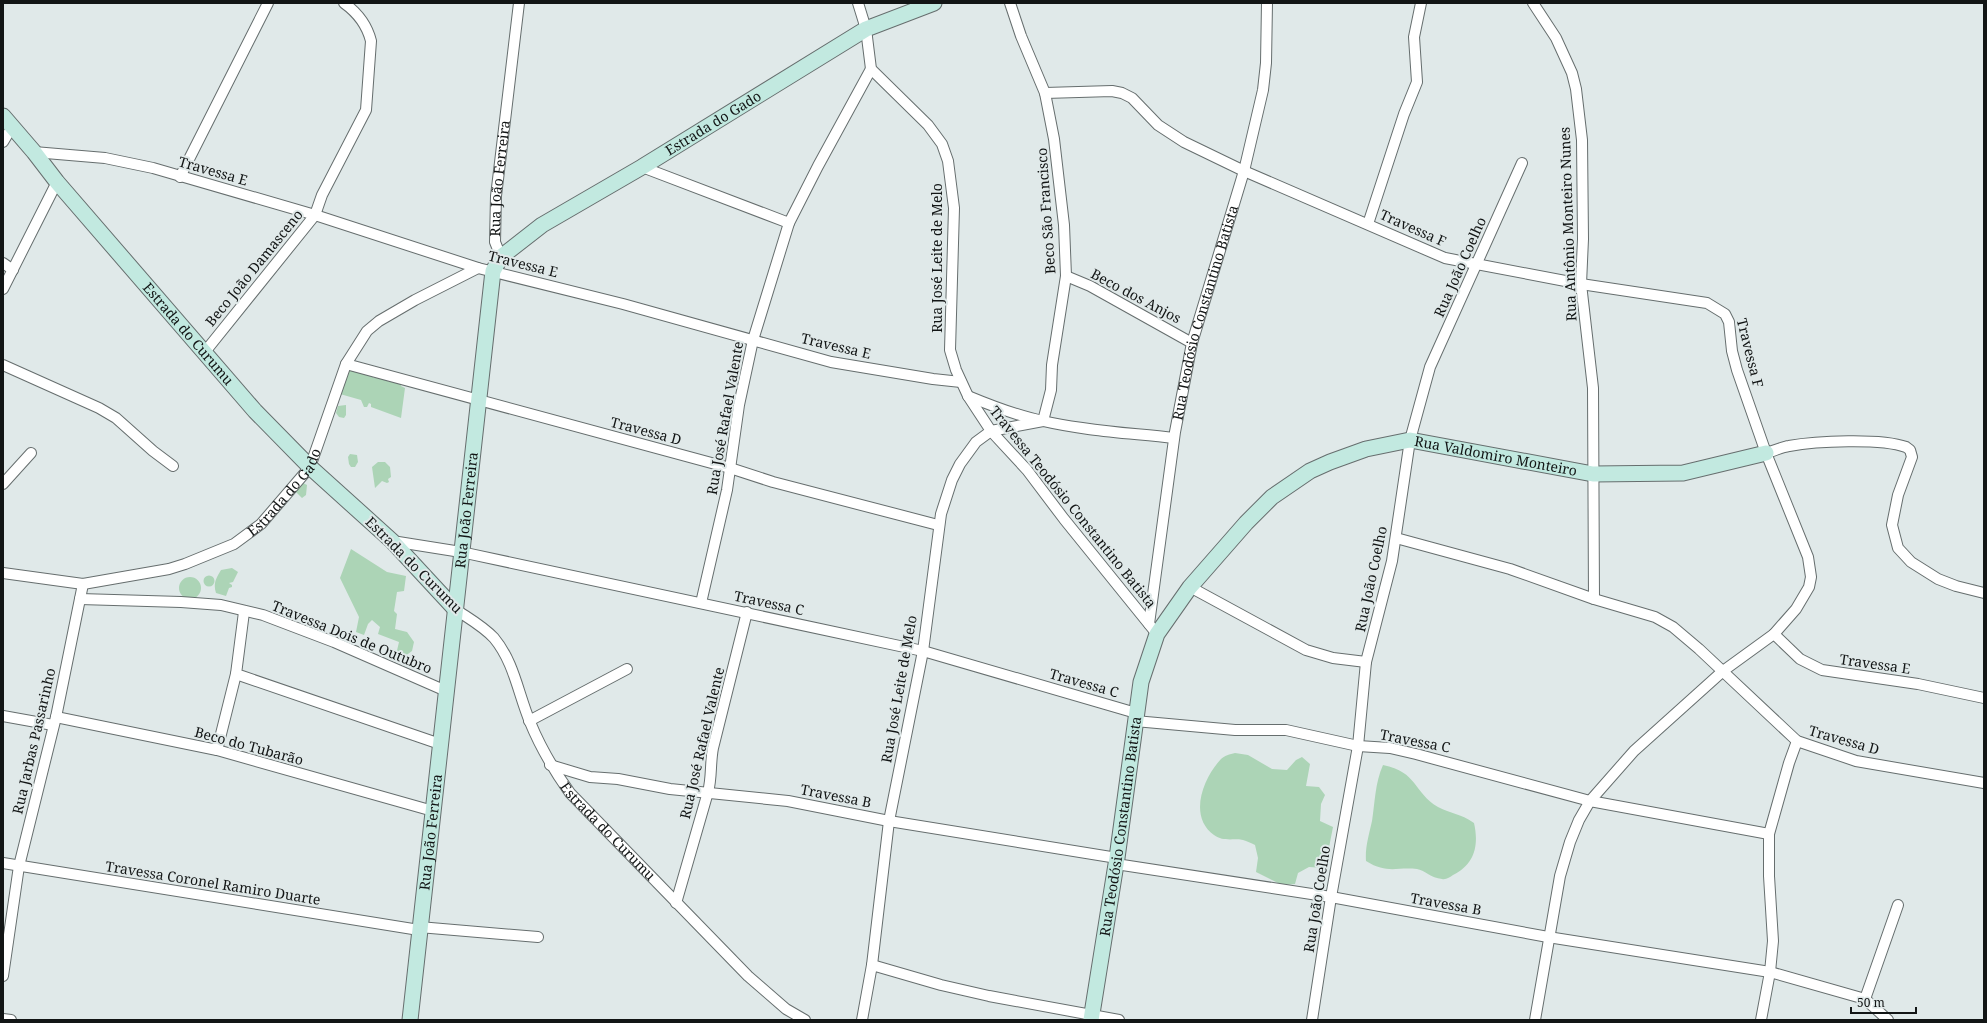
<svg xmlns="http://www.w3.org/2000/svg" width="1987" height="1023" viewBox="0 0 1987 1023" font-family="'Noto Serif',serif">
<rect width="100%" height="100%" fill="#e0e9e9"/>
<path fill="#acd4b6" d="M 348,369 L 369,374 L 374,378 L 378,377 L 390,382 L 392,379 L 401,381 L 401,386 L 405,388 L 401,418 L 371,407 L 371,404 L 369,403 L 367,407 L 364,407 L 361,400 L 340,394 Z
M 346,405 L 346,415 L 344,418 L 339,417 L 336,413 L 338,406 Z
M 350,454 L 357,455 L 358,462 L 355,467 L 351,467 L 349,464 L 348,457 Z
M 378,462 L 385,462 L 390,467 L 391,477 L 388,479 L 389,482 L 387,483 L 382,481 L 375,488 L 372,467 Z
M 303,483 L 307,485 L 306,495 L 302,498 L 293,489 L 299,484 Z
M 351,549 L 387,572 L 406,576 L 404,591 L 397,592 L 394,611 L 397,614 L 395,629 L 407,632 L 414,642 L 412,651 L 397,662 L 395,659 L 399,642 L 378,634 L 380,627 L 372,620 L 368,624 L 364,635 L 356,632 L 359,617 L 340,578 Z
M 232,568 L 238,572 L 233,582 L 229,583 L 232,585 L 232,587 L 229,588 L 226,596 L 216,593 C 213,584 216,578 221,570 Z
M203.5 581a5.5 5.5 0 1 1 11 0a5.5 5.5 0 1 1-11 0Z
M179 588a11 11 0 1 1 22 0a11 11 0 1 1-22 0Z
M 1235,753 L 1248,755 L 1272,769 L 1287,770 L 1296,760 L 1302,757 L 1310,764 L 1306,786 L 1319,787 L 1325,795 L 1321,804 L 1320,821 L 1333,827 L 1325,868 L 1309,867 L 1298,873 L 1295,884 L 1282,885 L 1256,872 L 1258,858 L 1255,845 C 1251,843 1247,841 1243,840 C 1233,838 1223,842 1214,835 C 1188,817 1203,778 1221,759 C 1224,756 1230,754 1235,753 Z
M 1383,765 C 1418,772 1413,792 1438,807 C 1451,814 1460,813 1474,823 C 1479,845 1475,864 1453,875 C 1450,877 1446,880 1442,879 C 1431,878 1424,870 1417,869 C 1395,867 1387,874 1366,861 C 1365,847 1369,835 1372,821 C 1375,802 1375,783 1383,765 Z"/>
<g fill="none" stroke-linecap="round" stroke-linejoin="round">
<g stroke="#666e6e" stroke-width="12">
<g id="street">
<path d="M 858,3 L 866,29 L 871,69 L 928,125 L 942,144 L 948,161 L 954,208 L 950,350 L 956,370 L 968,396 L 991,431 L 1027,470 L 1064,519 L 1157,634"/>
<path d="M 1010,3 L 1021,36 L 1045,93 L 1054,139 L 1064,225 L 1066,276 L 1052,365 L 1051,390 L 1043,421"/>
<path d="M 1533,3 L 1556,38 L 1572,73 L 1576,89 L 1582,140 L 1583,239 L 1581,284 L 1593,388 L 1594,599"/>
<path d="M 1045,93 L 1112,91 L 1122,93 L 1132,98 L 1158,125 L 1184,142 L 1244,171 L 1445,258 L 1581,284 L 1707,303 L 1725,314 L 1729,322 L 1732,351 L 1737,370 L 1766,453 L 1808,557 L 1811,577 L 1809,587 L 1796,609 L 1774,634 L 1723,671 L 1634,751 L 1590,801 L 1579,820 L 1570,842 L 1560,876 L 1535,1020"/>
<path d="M 3,142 L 12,127"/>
<path d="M 34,152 L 105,158 L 153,168 L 315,215 L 478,268 L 623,304 L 831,362 L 933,379 L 961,382"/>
<path d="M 642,167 L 789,223"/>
<path d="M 180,177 L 268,3"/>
<path d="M 1368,224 L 1404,114 L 1417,82 L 1414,37 L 1421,3"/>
<path id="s1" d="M 501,257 L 495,242 L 496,196 L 519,3"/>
<path d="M 3,263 L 13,270"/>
<path d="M 1066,276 L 1090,286 L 1192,343"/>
<path d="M 3,289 L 57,182"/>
<path d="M 204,353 L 315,215 L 322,195 L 366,110 L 371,41 C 367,25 358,13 344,3"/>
<path d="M 346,364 L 730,468 L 773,482 L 938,525"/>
<path d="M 3,365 L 99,408 L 116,418 L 153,451 L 173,466"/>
<path d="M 968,396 C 992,406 1018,416 1043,421 C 1086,431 1131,433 1174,438"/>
<path d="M 1766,453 C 1774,451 1782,447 1789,446 C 1816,441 1881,438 1906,447 L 1910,450 L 1912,457 L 1898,495 L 1892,525 L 1898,548 L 1911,562 L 1938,579 L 1956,586 L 1984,593"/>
<path d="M 3,484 L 31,453"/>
<path d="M 1396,538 L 1510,569 L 1594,599 L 1655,617 L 1673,627 L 1699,649 L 1797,741 L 1856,761 L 1984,783"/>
<path d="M 392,541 L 461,552 L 923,651 L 1136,713"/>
<path id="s2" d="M 3,573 L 83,584 L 169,569 L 185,564 L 234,544 L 261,524 L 310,467 L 346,364 L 367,331 L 379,321 L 415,300 L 478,268"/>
<path d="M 1190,587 L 1306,650 L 1333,658 L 1366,662"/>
<path d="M 80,599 L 181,602 L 221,605 L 263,615 L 334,642 L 446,691"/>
<path d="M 701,603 L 727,490 L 739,405 L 753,340 L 789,223 L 818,166 L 871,69"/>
<path id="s3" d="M 455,609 C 468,618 483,626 494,638 C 514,662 518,693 530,722 C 541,749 553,769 570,793 L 748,976 L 786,1009 L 805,1020"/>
<path d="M 244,612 L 236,674 L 440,744"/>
<path id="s4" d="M 1149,624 L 1175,432 L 1192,343 L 1244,171 L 1263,90 L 1266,63 L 1267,3"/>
<path d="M 1774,634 L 1800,659 L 1822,670 L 1918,684 L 1984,698"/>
<path d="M 3,716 L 53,725"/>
<path d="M 56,717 L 217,750 L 433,811"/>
<path d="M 529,721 L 627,669"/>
<path d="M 1135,721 L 1235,730 L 1286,730 L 1358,746 L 1390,748 L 1416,754 L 1590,801 L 1769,834"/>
<path d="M 217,750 L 236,674"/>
<path d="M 550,765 L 590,777 L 618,779 L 670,789 L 788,801 L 889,821 L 1117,858"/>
<path d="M 3,863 L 419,930"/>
<path d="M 1116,864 L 1331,897 L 1548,937 L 1770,972 L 1865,999"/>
<path d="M 676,903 L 708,792 C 712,778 710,763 713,748 L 747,612"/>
<path d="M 419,927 L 538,937"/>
<path d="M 872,965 L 941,985 L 989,996 L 1119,1020"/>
<path d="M 3,976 L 19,866 L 56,717 L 83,584"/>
<path d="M 1865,999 L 1898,905"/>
<path d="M 1865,999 L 1888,1020"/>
<path d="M 3,1019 L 11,1020"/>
<path d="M 862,1020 L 872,965 L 889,821 L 923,651 L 941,514 L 952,480 L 960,464 L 976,442 L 991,431 L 1043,421"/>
<path d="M 1312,1020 L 1331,897 L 1358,746 L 1366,662 L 1392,561 L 1410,440 L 1430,367 L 1522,163"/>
<path d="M 1761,1020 L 1770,972 L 1773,941 L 1769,876 L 1769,834 L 1789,763 L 1797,741"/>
</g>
</g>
<g stroke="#666e6e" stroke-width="17">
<g id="secondary">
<path id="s5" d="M 3,116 L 34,152 L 57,182 L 255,411 L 310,467 L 392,541 L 455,609"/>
<path id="s6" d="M 410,1020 L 493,271 L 501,257 L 542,225 L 642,167 L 866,29 L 934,3"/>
<path id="s7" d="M 1091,1020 L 1117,858 L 1141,682 L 1157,634 L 1190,587 L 1246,523 L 1272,497 L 1310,471 L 1330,462 L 1366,449 L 1410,440 L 1593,474 L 1683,473 L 1766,453"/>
</g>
</g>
<use href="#street" stroke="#fff" stroke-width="10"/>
<use href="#secondary" stroke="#c2e9e0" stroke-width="15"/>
</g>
<g text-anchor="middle" stroke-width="4" stroke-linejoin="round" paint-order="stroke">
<g font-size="14" fill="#121515" stroke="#e0e9e9">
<text dy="5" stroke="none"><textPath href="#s6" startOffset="1021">Estrada do Gado</textPath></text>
<text transform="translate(213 171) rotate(16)" y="5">Travessa E</text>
<text dy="5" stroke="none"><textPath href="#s1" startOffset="80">Rua João Ferreira</textPath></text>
<text transform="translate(1046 211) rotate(-94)" y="5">Beco São Francisco</text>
<text transform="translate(1568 224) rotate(-92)" y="5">Rua Antônio Monteiro Nunes</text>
<text transform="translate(1413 228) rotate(24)" y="5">Travessa F</text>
<text transform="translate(937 258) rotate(-90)" y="5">Rua José Leite de Melo</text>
<text transform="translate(523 264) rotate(14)" y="5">Travessa E</text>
<text transform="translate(1460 267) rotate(-66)" y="5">Rua João Coelho</text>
<text transform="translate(254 268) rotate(-51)" y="5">Beco João Damasceno</text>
<text transform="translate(1136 296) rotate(28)" y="5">Beco dos Anjos</text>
<text dy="5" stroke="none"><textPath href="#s4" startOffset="317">Rua Teodósio Constantino Batista</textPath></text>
<text dy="5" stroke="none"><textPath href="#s5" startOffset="286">Estrada do Curumu</textPath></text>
<text transform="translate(836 346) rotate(13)" y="5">Travessa E</text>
<text transform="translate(1750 353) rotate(76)" y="5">Travessa F</text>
<text transform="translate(725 418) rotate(-80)" y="5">Rua José Rafael Valente</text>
<text transform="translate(646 431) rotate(15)" y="5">Travessa D</text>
<text dy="5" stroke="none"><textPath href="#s7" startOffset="810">Rua Valdomiro Monteiro</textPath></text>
<text dy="5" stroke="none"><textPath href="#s2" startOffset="311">Estrada do Gado</textPath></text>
<text transform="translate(1073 507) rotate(51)" y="5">Travessa Teodósio Constantino Batista</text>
<text dy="5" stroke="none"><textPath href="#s6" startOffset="513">Rua João Ferreira</textPath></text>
<text transform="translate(414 565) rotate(45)" y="5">Estrada do Curumu</text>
<text transform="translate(1371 579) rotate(-78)" y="5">Rua João Coelho</text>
<text transform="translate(769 603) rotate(12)" y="5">Travessa C</text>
<text transform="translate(352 637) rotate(22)" y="5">Travessa Dois de Outubro</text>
<text transform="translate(1875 664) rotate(8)" y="5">Travessa E</text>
<text transform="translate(1084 683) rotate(16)" y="5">Travessa C</text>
<text transform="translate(899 689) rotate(-80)" y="5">Rua José Leite de Melo</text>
<text transform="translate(1844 740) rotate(16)" y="5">Travessa D</text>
<text transform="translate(34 741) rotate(-77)" y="5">Rua Jarbas Passarinho</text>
<text transform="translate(1415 741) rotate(11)" y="5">Travessa C</text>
<text transform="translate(702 743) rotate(-77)" y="5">Rua José Rafael Valente</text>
<text transform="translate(249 746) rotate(15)" y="5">Beco do Tubarão</text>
<text transform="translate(836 796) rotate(11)" y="5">Travessa B</text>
<text dy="5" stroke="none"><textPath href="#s7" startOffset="196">Rua Teodósio Constantino Batista</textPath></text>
<text dy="5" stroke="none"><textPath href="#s3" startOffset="276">Estrada do Curumu</textPath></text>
<text dy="5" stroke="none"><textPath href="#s6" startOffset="189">Rua João Ferreira</textPath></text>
<text transform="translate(213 883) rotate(9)" y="5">Travessa Coronel Ramiro Duarte</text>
<text transform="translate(1317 899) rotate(-81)" y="5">Rua João Coelho</text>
<text transform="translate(1446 904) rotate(10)" y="5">Travessa B</text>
</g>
</g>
<rect width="1987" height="1023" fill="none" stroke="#121515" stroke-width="8"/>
<path d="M1851 1007v6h65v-6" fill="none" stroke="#121515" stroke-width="2"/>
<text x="1857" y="1007" font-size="12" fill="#121515" stroke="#e0e9e9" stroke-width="3" paint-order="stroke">50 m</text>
</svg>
